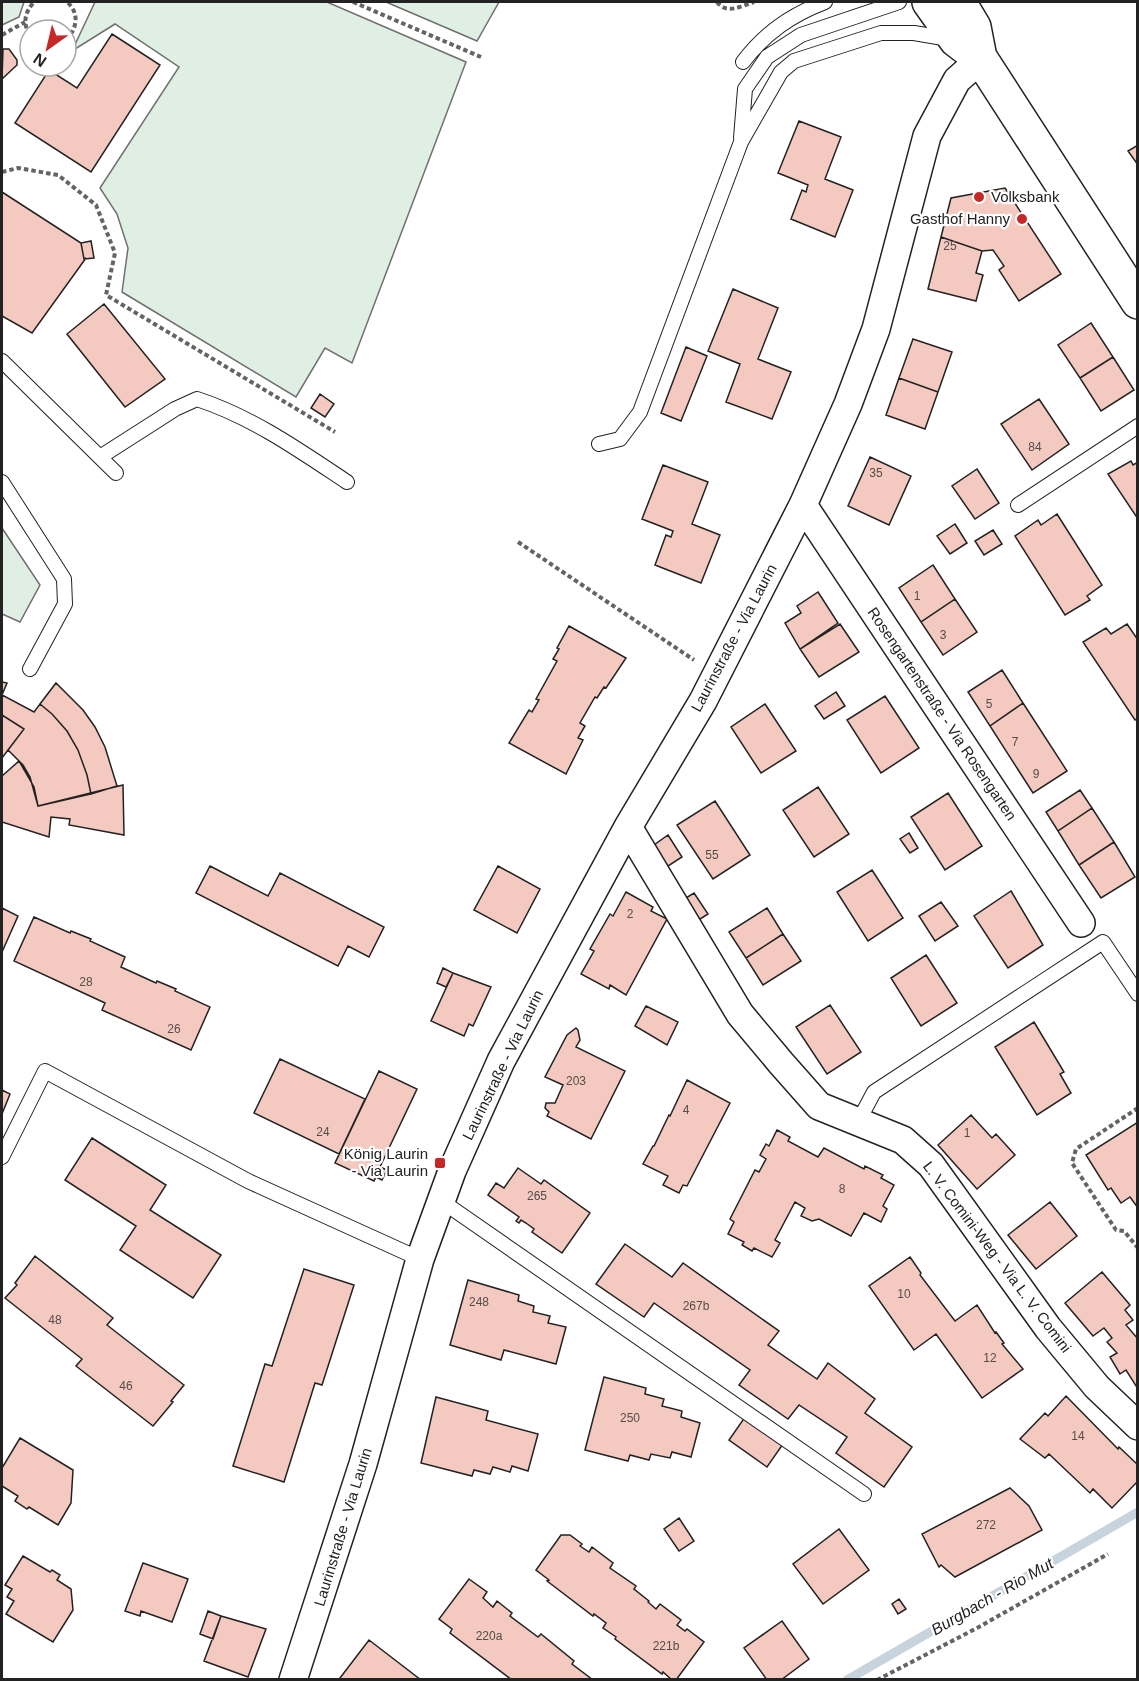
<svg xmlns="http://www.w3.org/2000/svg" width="1139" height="1681" viewBox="0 0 1139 1681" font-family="Helvetica,sans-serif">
<rect width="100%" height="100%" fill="#fff"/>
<path fill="#e0efe3" stroke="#6f6f6f" stroke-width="1.5" d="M 2,2 L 24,2 L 19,17 L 2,25 Z
M 95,2 L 327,2 L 466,62 L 352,363 L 325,348 L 296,397 L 122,292 L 128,248 L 117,214 L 100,188 L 179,67 L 115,24 L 72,51 Z
M 386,2 L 499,2 L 477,41 Z
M 2,528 L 40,585 L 20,622 L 2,614 Z"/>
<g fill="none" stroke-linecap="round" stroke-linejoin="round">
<path stroke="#c7d3dd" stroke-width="9" d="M 847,1680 L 1138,1512"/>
</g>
<path fill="#f3c9c0" stroke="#222" stroke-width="1.5" d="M 112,34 L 160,65 L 91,172 L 15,123 L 49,70 L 77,88 Z
M 3,49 L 9,49 L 17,60 L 17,65 L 2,79 Z
M 799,121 L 841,137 L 825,179 L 853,190 L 835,237 L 791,219 L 802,190 L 806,192 L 808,185 L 778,173 Z
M 1138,145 L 1138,165 L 1128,151 Z
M 1005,188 L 1061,274 L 1019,301 L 999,270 L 1004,266 L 993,250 L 982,251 L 941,237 L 951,198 Z
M 2,192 L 81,243 L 84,259 L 86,258 L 32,333 L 2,316 Z
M 941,237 L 982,251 L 976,273 L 983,275 L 976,301 L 928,289 Z
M 91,241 L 94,258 L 84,259 L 81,243 Z
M 733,289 L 778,308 L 758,359 L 791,372 L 772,419 L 726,402 L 740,364 L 708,351 Z
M 104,304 L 165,379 L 125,407 L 67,334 Z
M 1091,323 L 1113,357 L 1080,378 L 1058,345 Z
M 913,339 L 952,352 L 938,392 L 899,378 Z
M 686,347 L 707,356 L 681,421 L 661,413 Z
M 1113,357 L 1134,390 L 1101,411 L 1080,378 Z
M 899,378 L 938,392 L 925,429 L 886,415 Z
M 320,394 L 334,404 L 325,417 L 311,408 Z
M 1039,399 L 1069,444 L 1032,470 L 1001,424 Z
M 870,457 L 911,476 L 889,525 L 848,506 Z
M 1131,461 L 1133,465 L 1138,462 L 1138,519 L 1108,474 Z
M 663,465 L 708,482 L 692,524 L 720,535 L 701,583 L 655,565 L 666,535 L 671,537 L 673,531 L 642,519 Z
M 977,469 L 999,503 L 975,519 L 952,486 Z
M 1057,514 L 1102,585 L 1087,596 L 1090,600 L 1065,615 L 1015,536 L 1038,520 L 1041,525 Z
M 955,524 L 967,543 L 950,554 L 937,536 Z
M 993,530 L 1002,544 L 984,555 L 975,541 Z
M 933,565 L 955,599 L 921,622 L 899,588 Z
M 818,592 L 838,623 L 800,649 L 785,623 L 801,613 L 797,606 Z
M 955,599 L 977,632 L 943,655 L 921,622 Z
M 840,624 L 859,652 L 819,677 L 800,649 Z
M 1127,624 L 1138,640 L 1138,718 L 1135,720 L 1083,642 L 1106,628 L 1111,634 Z
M 569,626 L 626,658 L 606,688 L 604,687 L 597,698 L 595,697 L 580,723 L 585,726 L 578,738 L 583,740 L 566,774 L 509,743 L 529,710 L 532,712 L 539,700 L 536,699 L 557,661 L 553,659 L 559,649 L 557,648 Z
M 1002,670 L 1023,703 L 990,726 L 968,692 Z
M 2,682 L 7,683 L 2,695 L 34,712 L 40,704 L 52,714 L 67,731 L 78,750 L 87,775 L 91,794 L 38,806 L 30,777 L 23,765 L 8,750 L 24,729 L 2,715 Z
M 56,683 L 83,710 L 95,727 L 105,747 L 117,786 L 91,794 L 87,775 L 78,750 L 67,731 L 52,714 L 40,704 Z
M 836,692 L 845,706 L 824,719 L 815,706 Z
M 885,696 L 919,748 L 881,773 L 847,720 Z
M 1023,703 L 1067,771 L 1033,793 L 990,726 Z
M 765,704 L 796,751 L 761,773 L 731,727 Z
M 2,715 L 24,729 L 2,758 Z
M 19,761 L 34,787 L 38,806 L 123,785 L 124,835 L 69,825 L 70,819 L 51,817 L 49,837 L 2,822 L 2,776 Z
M 818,787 L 849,834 L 814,857 L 783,810 Z
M 1080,790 L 1092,808 L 1058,831 L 1046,812 Z
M 948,793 L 982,846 L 945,870 L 911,817 Z
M 715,801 L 750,855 L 713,879 L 677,825 Z
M 1092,808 L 1114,842 L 1079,865 L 1058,831 Z
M 909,833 L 918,848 L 910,853 L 900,839 Z
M 668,835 L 682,857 L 665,868 L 654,845 Z
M 1114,842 L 1135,877 L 1101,898 L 1079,865 Z
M 210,866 L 268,896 L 280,873 L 384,927 L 369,957 L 348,946 L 338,966 L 196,893 Z
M 498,866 L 540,889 L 517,933 L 474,910 Z
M 872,870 L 903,918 L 868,941 L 837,892 Z
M 1011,891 L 1043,945 L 1008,968 L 974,916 Z
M 626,892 L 653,907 L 651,911 L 667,919 L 626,995 L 610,985 L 609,989 L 581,974 L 594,951 L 590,949 L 610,914 L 613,916 Z
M 694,893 L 708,914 L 694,923 L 681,901 Z
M 941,902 L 958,926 L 935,941 L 919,916 Z
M 2,908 L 18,916 L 2,952 Z
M 767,908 L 783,934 L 746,958 L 729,932 Z
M 34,917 L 70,933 L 71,931 L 91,939 L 90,941 L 125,957 L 121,967 L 156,983 L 157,981 L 176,989 L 175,991 L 210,1007 L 191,1050 L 102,1010 L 105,1003 L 14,961 Z
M 783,934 L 801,961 L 763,985 L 746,958 Z
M 926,955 L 957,1003 L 921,1026 L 891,978 Z
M 443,968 L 453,973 L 446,987 L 437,983 Z
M 453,973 L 491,987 L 473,1026 L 469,1024 L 464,1036 L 431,1021 Z
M 830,1005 L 861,1052 L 827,1074 L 796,1027 Z
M 646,1006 L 678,1022 L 667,1045 L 635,1026 Z
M 1034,1022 L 1064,1072 L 1060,1074 L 1071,1093 L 1037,1115 L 995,1047 Z
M 576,1028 L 578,1030 L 580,1040 L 576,1047 L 625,1071 L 591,1139 L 547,1116 L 549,1112 L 545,1108 L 546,1103 L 555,1103 L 563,1085 L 545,1077 L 567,1035 Z
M 280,1059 L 365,1099 L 339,1154 L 254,1113 Z
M 379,1071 L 417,1089 L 380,1167 L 387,1170 L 382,1180 L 376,1177 L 374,1181 L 335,1163 Z
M 687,1080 L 730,1103 L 687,1186 L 683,1185 L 679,1193 L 663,1185 L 668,1176 L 643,1164 L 653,1146 L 654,1146 L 669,1115 L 670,1116 Z
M 2,1090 L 10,1094 L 2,1114 Z
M 971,1115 L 992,1138 L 996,1134 L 1015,1155 L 977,1189 L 938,1145 Z
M 1138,1122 L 1138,1208 L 1130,1197 L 1121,1203 L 1111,1188 L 1108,1190 L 1086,1155 Z
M 777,1130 L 790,1137 L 788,1141 L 818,1157 L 824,1148 L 864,1169 L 865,1166 L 883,1175 L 881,1178 L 894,1185 L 883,1206 L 887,1209 L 881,1222 L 864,1213 L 851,1236 L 819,1219 L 812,1221 L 801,1216 L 805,1208 L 795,1202 L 775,1240 L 780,1243 L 772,1257 L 754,1248 L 752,1251 L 742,1245 L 744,1242 L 728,1234 L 734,1222 L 730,1219 L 755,1170 L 759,1172 L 766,1159 L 760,1155 L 766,1144 L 769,1146 Z
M 92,1138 L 166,1185 L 150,1210 L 221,1255 L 193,1298 L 120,1250 L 136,1226 L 65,1180 Z
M 518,1168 L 541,1184 L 544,1180 L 590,1213 L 562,1253 L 532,1232 L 534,1229 L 526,1223 L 521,1220 L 519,1223 L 516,1221 L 519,1217 L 488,1195 L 496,1183 L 504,1188 Z
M 1050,1202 L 1077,1236 L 1036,1269 L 1008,1235 Z
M 625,1244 L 672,1277 L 683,1263 L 779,1331 L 768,1345 L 817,1379 L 828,1363 L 875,1399 L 865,1413 L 912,1447 L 884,1487 L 836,1453 L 847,1437 L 799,1405 L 788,1419 L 739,1385 L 750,1370 L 654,1303 L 644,1317 L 596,1284 Z
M 35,1256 L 113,1318 L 107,1325 L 184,1385 L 171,1401 L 173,1402 L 153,1426 L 76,1366 L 82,1359 L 5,1298 L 17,1285 L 15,1283 Z
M 910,1257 L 921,1273 L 920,1275 L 955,1321 L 977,1305 L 995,1333 L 996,1332 L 1004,1343 L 1002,1344 L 1023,1369 L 982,1398 L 936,1334 L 914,1350 L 869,1286 Z
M 304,1269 L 354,1285 L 322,1385 L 315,1383 L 284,1482 L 233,1466 L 265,1364 L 272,1366 Z
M 1102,1272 L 1130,1305 L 1125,1310 L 1133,1320 L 1126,1325 L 1138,1339 L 1138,1389 L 1126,1370 L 1120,1374 L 1110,1357 L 1117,1353 L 1107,1342 L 1112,1338 L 1104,1328 L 1093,1336 L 1065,1303 Z
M 468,1280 L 519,1295 L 518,1301 L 534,1306 L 533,1312 L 550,1316 L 548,1323 L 566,1327 L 556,1364 L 504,1350 L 501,1360 L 450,1345 Z
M 604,1377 L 646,1388 L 645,1394 L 664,1399 L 662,1406 L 682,1411 L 681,1417 L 700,1423 L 691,1457 L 672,1452 L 670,1458 L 651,1454 L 649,1460 L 630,1455 L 628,1461 L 585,1450 Z
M 1066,1396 L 1118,1449 L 1119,1447 L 1138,1465 L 1138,1481 L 1112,1508 L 1093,1489 L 1090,1493 L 1049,1454 L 1045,1458 L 1020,1439 L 1045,1413 L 1048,1416 Z
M 436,1397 L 488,1411 L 486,1420 L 538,1434 L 528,1471 L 512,1466 L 510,1472 L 493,1467 L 490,1474 L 474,1470 L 472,1476 L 421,1463 Z
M 745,1417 L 783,1444 L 767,1467 L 729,1440 Z
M 20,1438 L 73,1470 L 71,1503 L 58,1525 L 29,1507 L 27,1509 L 15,1501 L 18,1496 L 2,1486 L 2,1468 Z
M 1010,1488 L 1029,1506 L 1042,1530 L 955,1577 L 941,1565 L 939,1567 L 922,1534 Z
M 679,1518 L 694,1541 L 679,1551 L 664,1529 Z
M 839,1529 L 869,1570 L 823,1604 L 793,1564 Z
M 561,1535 L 570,1535 L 582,1544 L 580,1546 L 589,1552 L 592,1547 L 613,1563 L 610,1568 L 636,1586 L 634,1589 L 649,1601 L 648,1602 L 656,1609 L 660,1604 L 681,1620 L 677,1625 L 685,1631 L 687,1629 L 704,1642 L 676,1680 L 672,1680 L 663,1672 L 662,1674 L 615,1639 L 616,1637 L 603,1628 L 606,1623 L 594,1614 L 593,1616 L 547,1581 L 549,1580 L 536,1570 Z
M 23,1556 L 50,1572 L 52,1570 L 60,1575 L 57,1580 L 71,1589 L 73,1610 L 53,1642 L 6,1614 L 14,1601 L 7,1597 L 12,1589 L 5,1585 Z
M 143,1563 L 188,1579 L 172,1622 L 141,1611 L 140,1616 L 125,1611 Z
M 469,1579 L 487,1592 L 483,1598 L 493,1607 L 497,1601 L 512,1613 L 510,1616 L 538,1637 L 541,1634 L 574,1661 L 572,1664 L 593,1680 L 512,1680 L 450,1633 L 452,1629 L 439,1619 Z
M 899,1599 L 906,1609 L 898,1614 L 892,1604 Z
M 208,1611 L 221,1616 L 213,1639 L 200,1634 Z
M 221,1616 L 266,1629 L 248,1677 L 204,1661 Z
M 782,1621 L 809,1659 L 781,1680 L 767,1680 L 744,1648 Z
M 369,1640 L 421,1680 L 342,1680 L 340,1678 Z"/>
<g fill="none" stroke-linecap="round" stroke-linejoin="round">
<g stroke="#222" stroke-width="16">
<path id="lane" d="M 743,62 C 765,33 791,15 825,2
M 741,138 L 745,89 L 767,57 L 801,35 L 899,2
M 2,361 L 116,473
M 599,444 L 620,439 L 640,412 L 741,142 L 781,72 L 794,61 L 881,33 L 914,33 L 949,39
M 100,457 L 175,409 L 197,399 C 252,417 299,450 347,482
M 2,482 L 64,579 L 65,604 L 30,669
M 1018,505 L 1138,426
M 858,1122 L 874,1092 L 1103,942 L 1138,994
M 2,1157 L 45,1071 L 248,1181 L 420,1259
M 440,1200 L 864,1494"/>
</g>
<g stroke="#222" stroke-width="30">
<path id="street" d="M 803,505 L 1081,923
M 628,827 L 740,1014 L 781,1063 L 819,1106 L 903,1140 L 931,1165 L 1048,1328 L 1097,1387 L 1138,1426
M 293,1680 L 363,1464 L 420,1259 L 452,1171 L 501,1061 L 628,827 L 703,701 L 803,505 L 848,404 L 876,329 L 927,136 L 957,80 L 981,59"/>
</g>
<g stroke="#222" stroke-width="36">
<path id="secondary" d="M 929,2 L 956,40 L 981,59 L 1138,302
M 959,2 L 974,27 L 980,58"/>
</g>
<path stroke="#646464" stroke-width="4" stroke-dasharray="4.5 3" stroke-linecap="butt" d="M 353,2 L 481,57
M 717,2 C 727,15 741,6 754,2
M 2,35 L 25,22
M 30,35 C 22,23 25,12 34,2
M 66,40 C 77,29 80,13 67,2
M 2,172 L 18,168 L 58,175 L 96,205 L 115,253 L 106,295 L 335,432
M 518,542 L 694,660
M 1138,1108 L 1076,1149 L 1072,1163 L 1116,1230 L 1124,1231 L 1138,1248
M 877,1680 L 977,1628 L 1108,1554"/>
<use href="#lane" stroke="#fff" stroke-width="14"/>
<use href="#street" stroke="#fff" stroke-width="27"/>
<use href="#secondary" stroke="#fff" stroke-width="33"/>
</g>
<g fill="#c62828" stroke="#fff" stroke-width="2">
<circle cx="979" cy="197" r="6"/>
<circle cx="1022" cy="219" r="6"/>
<rect x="434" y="1157" width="12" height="12" rx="3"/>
</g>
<g text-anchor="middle" stroke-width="4.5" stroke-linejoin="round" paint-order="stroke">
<g font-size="12" fill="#564c4a">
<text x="950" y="250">25</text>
<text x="1035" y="451">84</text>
<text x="876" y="477">35</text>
<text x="917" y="600">1</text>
<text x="943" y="639">3</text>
<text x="989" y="708">5</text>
<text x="1015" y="746">7</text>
<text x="1036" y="778">9</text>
<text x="712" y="859">55</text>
<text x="630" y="918">2</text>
<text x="86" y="986">28</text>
<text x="174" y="1033">26</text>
<text x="576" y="1085">203</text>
<text x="686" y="1114">4</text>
<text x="323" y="1136">24</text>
<text x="967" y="1137">1</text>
<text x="842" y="1193">8</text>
<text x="537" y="1200">265</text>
<text x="904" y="1298">10</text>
<text x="479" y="1306">248</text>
<text x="696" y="1310">267b</text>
<text x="55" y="1324">48</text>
<text x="990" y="1362">12</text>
<text x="126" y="1390">46</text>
<text x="630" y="1422">250</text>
<text x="1078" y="1440">14</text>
<text x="986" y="1529">272</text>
<text x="489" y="1640">220a</text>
<text x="666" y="1650">221b</text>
</g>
<g font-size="15" fill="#222" stroke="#fff" text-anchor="end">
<text x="991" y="202" text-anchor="start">Volksbank</text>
<text x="1010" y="224">Gasthof Hanny</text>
<text x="428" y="1159">König Laurin<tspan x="428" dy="17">- Via Laurin</tspan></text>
</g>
<g font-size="15" fill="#222" stroke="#fff">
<text transform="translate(734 638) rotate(-62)" y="5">Laurinstraße - Via Laurin</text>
<text transform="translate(942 714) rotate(56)" y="5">Rosengartenstraße - Via Rosengarten</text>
<text transform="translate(503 1065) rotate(-64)" y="5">Laurinstraße - Via Laurin</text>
<text transform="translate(997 1257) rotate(53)" y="5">L. V. Comini-Weg - Via L. V. Comini</text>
<text transform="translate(343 1527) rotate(-73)" y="5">Laurinstraße - Via Laurin</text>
</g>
<g font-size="16" font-style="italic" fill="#222" stroke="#fff">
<text transform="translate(992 1596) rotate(-30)" y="6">Burgbach - Rio Mut</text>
</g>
</g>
<rect width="1139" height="1681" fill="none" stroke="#222222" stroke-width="6"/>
<g transform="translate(48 48) rotate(214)"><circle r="28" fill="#ffffff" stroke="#a7a7a7" stroke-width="1.5"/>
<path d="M0-4.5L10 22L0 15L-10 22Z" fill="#c62828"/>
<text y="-9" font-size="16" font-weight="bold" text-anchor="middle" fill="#222222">N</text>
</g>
</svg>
